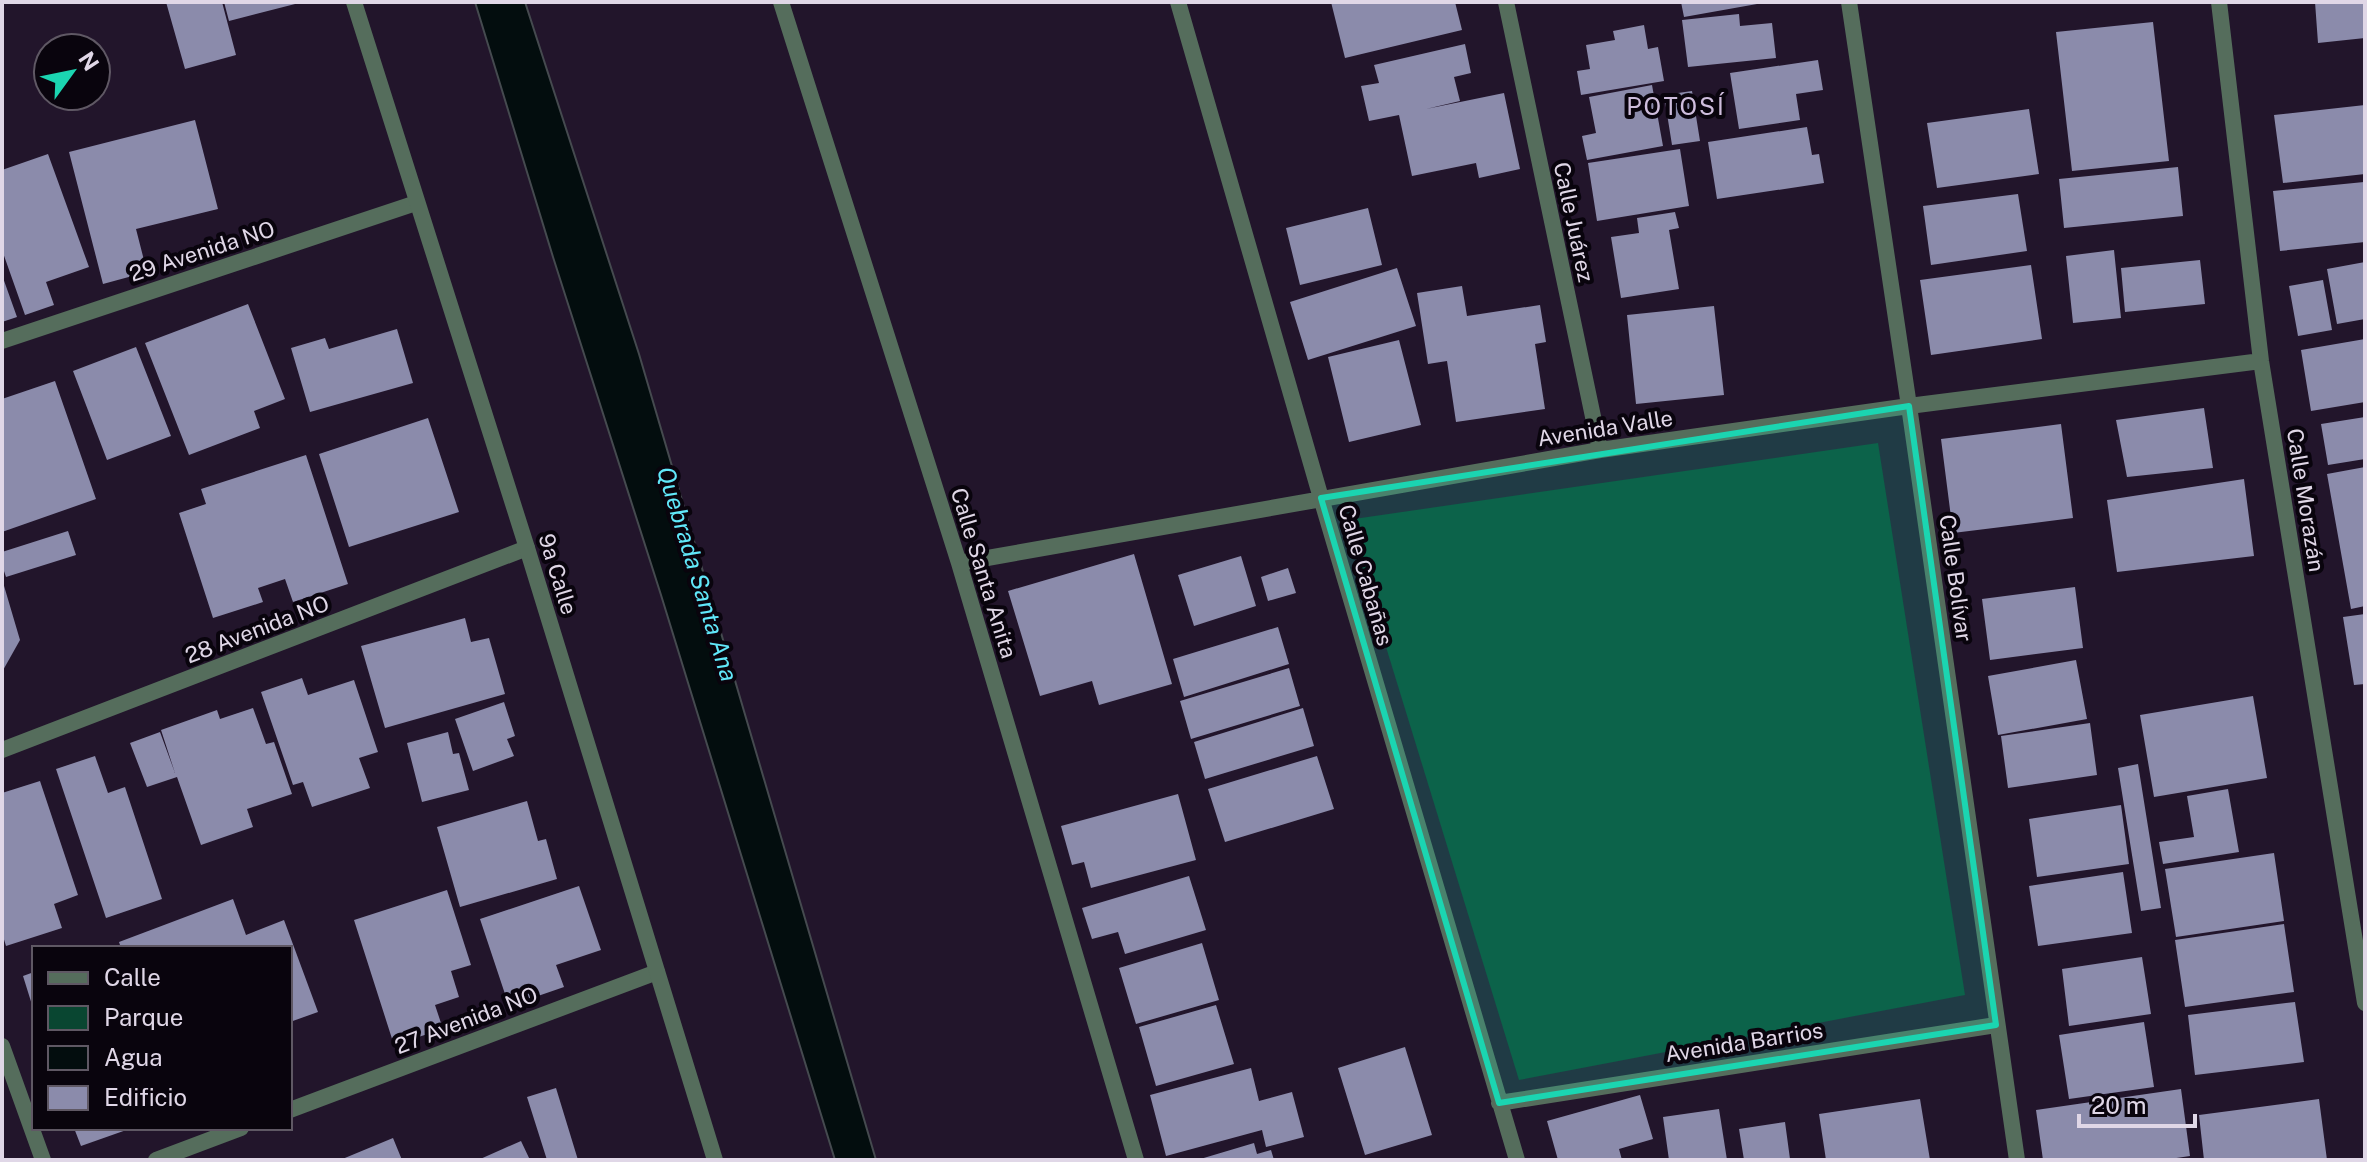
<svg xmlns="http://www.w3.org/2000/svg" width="2367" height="1162" viewBox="0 0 2367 1162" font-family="'Public Sans',sans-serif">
<rect width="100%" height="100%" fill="#22152b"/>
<path fill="#094631" d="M 1878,443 L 1965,995 L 1519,1080 L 1347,520 Z"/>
<path fill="#030d0e" stroke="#454a4f" stroke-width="2" d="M 475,2 L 525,2 L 639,354 L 876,1160 L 835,1160 L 661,595 L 553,257 Z"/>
<path fill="#8b8bab" d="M 166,2 L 222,2 L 236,55 L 185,69 Z
M 224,2 L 299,2 L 299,3 L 229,21 Z
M 1331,2 L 1455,2 L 1462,30 L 1345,58 Z
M 1681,2 L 1757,2 L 1757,4 L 1684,17 Z
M 2315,2 L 2365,2 L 2365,38 L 2318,43 Z
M 1739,14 L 1740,26 L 1772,23 L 1776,58 L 1688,67 L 1682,20 Z
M 2153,22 L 2169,161 L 2072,171 L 2056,32 Z
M 1644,25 L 1648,49 L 1658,47 L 1664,81 L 1581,95 L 1577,71 L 1590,69 L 1586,45 L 1615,40 L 1613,31 Z
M 1465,44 L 1471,73 L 1454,77 L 1460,101 L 1426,109 L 1504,93 L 1520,169 L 1479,178 L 1476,163 L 1412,176 L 1399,115 L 1369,121 L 1361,86 L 1379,83 L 1374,65 Z
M 1818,60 L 1823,90 L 1796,94 L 1800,120 L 1739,129 L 1730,73 Z
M 1652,85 L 1663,146 L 1587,160 L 1582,136 L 1596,133 L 1589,97 Z
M 1692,91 L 1700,141 L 1672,145 L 1664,95 Z
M 2365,105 L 2365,174 L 2283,183 L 2274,115 Z
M 2029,109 L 2039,174 L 1937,188 L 1927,123 Z
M 195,120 L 218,209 L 136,229 L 147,272 L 103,284 L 69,152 Z
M 1807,127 L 1812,155 L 1819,154 L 1824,183 L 1717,199 L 1708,142 Z
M 1680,149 L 1689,206 L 1597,221 L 1588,163 Z
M 48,154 L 89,267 L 46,282 L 54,305 L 25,315 L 2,250 L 2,170 Z
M 2178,167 L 2183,216 L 2064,228 L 2059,179 Z
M 2364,182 L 2365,242 L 2280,251 L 2273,191 Z
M 2018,194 L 2027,251 L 1931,265 L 1923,206 Z
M 1368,208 L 1382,265 L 1300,285 L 1286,228 Z
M 1675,212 L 1679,228 L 1669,230 L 1679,289 L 1621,298 L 1611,237 L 1639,233 L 1637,218 Z
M 2114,250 L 2121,318 L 2073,323 L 2066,256 Z
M 2200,260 L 2205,304 L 2125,312 L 2121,268 Z
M 2365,262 L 2365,319 L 2337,324 L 2327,269 Z
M 2031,265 L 2042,339 L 1931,355 L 1920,280 Z
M 1397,268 L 1416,326 L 1308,360 L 1290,302 Z
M 2,275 L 17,317 L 2,322 Z
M 2323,280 L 2332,330 L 2298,336 L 2289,286 Z
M 1462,286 L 1467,316 L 1540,305 L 1546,342 L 1535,344 L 1545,409 L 1456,422 L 1447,361 L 1428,364 L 1417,293 Z
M 248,304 L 285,399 L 254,411 L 260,428 L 189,455 L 145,343 Z
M 1714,306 L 1724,395 L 1636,404 L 1627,315 Z
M 397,329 L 413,383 L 310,412 L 291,348 L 325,338 L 329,349 Z
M 2365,339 L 2365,402 L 2311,411 L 2301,350 Z
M 1399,340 L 1421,425 L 1349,442 L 1328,357 Z
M 136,347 L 171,436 L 107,460 L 73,371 Z
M 55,381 L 96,499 L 2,532 L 2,399 Z
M 2204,408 L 2213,468 L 2127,477 L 2116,420 Z
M 2365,417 L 2365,459 L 2328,465 L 2321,424 Z
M 428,418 L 459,512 L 349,547 L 319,454 Z
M 2061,424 L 2073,518 L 1953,533 L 1941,439 Z
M 306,455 L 348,584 L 293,602 L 285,579 L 258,588 L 263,602 L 213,618 L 179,513 L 206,504 L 201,489 Z
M 2365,467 L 2365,606 L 2351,609 L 2327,474 Z
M 2244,479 L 2254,556 L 2117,572 L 2107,500 Z
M 68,531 L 76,555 L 6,577 L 2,565 L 2,552 Z
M 1134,554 L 1172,684 L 1099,705 L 1092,681 L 1040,696 L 1008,591 Z
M 1241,556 L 1256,606 L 1194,626 L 1178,575 Z
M 1288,568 L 1296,593 L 1268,601 L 1261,577 Z
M 2,579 L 20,640 L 2,672 Z
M 2075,587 L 2083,648 L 1990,660 L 1982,599 Z
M 2365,614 L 2365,684 L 2354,685 L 2343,617 Z
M 465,618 L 471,642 L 489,638 L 505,694 L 385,728 L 361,646 Z
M 1278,627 L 1289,664 L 1184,697 L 1173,659 Z
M 2076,660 L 2087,719 L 1998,735 L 1988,676 Z
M 1289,668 L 1300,706 L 1191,739 L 1180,701 Z
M 302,678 L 308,695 L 354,680 L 378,752 L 359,758 L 370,788 L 312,807 L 303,782 L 293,785 L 261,692 Z
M 2253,696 L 2267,778 L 2154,797 L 2140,715 Z
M 504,702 L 515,736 L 507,739 L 514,756 L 473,771 L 455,719 Z
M 253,708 L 266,744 L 274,742 L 292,794 L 247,809 L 253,827 L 201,845 L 177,777 L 147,787 L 130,743 L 160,732 L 175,773 L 161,730 L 217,710 L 220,719 Z
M 1303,708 L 1314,746 L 1205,779 L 1194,742 Z
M 2090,723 L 2097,775 L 2008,788 L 2001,736 Z
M 448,732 L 453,754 L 459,753 L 469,790 L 422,802 L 407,743 Z
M 95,756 L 108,793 L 125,787 L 162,899 L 106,918 L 56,769 Z
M 1317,756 L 1334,809 L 1225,842 L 1208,789 Z
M 2138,764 L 2161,908 L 2141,911 L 2118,768 Z
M 40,781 L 78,895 L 54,904 L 62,928 L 6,946 L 2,933 L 2,793 Z
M 2228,789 L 2239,852 L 2163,864 L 2159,842 L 2194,837 L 2187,796 Z
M 1178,794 L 1196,860 L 1091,888 L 1084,862 L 1072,865 L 1061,826 Z
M 527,801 L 538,841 L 546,839 L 557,879 L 460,907 L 437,827 Z
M 2121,805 L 2129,864 L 2037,877 L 2029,819 Z
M 2274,853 L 2284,921 L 2176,937 L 2165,869 Z
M 2123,872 L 2132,933 L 2038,946 L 2029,886 Z
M 1189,876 L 1206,930 L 1125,954 L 1118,932 L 1092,939 L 1082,908 Z
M 579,886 L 601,950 L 556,965 L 564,987 L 509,1006 L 480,919 Z
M 447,890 L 471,965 L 451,971 L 459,997 L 435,1005 L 443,1029 L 394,1045 L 354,920 Z
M 233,899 L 246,935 L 284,920 L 318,1012 L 290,1022 L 290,948 L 121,948 L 119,942 Z
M 2284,924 L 2294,992 L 2185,1007 L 2175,940 Z
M 1202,943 L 1219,1000 L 1136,1024 L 1119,968 Z
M 2142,957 L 2151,1014 L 2069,1026 L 2062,969 Z
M 34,972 L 34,1008 L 33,1008 L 23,976 Z
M 2295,1002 L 2304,1062 L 2195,1075 L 2188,1015 Z
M 1216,1005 L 1234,1064 L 1156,1086 L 1139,1027 Z
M 2144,1022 L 2154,1087 L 2069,1099 L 2059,1035 Z
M 1405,1047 L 1432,1135 L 1365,1155 L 1338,1068 Z
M 1251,1068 L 1259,1101 L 1292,1092 L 1304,1137 L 1266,1147 L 1262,1130 L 1166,1156 L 1150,1095 Z
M 556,1088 L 578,1160 L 547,1160 L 527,1097 Z
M 2181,1089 L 2190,1156 L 2163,1160 L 2043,1160 L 2036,1110 Z
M 1640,1095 L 1653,1139 L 1619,1149 L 1622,1160 L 1558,1160 L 1547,1121 Z
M 1920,1099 L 1930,1160 L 1826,1160 L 1819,1114 Z
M 2319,1099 L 2327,1160 L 2204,1160 L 2199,1115 Z
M 1719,1109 L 1727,1160 L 1669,1160 L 1663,1117 Z
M 1785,1122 L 1790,1159 L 1744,1160 L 1739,1129 Z
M 74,1128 L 132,1128 L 81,1146 Z
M 393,1138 L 402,1160 L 340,1160 Z
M 521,1141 L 530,1160 L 478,1160 Z
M 1254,1143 L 1257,1154 L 1271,1150 L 1274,1160 L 1197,1160 Z"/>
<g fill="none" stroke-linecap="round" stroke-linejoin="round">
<path stroke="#556d5c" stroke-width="16" d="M 781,2 L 959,563 L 1136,1160
M 1178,2 L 1321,498 L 1517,1160
M 1506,2 L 1600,450
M 1849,2 L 1909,406 L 2017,1160
M 2219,2 L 2261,361 L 2365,1003
M 2,341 L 416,203
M 959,563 L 1600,450 L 1909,406 L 2261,361
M 2,750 L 527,548
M 2,1046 L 43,1160
M 1499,1103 L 1996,1025
M 290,1110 L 657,972
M 156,1160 L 241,1128"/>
<path stroke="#556d5c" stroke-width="16" d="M 354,2 L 527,548 L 715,1160"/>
</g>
<path fill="#1bd5b1" fill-opacity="0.2" stroke="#1bd5b1" stroke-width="6" stroke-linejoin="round" d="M 1909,406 L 1996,1025 L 1499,1103 L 1321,498 Z"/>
<g text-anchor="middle" stroke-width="8" stroke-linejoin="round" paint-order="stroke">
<g font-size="22" fill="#e0d7e7" stroke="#09040d">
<text transform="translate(1574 222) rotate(78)" y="8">Calle Juárez</text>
<text transform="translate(202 251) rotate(-18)" y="8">29 Avenida NO</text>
<text transform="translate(1605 428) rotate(-9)" y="8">Avenida Valle</text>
<text transform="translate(2306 500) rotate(81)" y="8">Calle Morazán</text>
<text transform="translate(984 573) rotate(73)" y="8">Calle Santa Anita</text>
<text transform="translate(558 574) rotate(73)" y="8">9a Calle</text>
<text transform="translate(1366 575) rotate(74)" y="8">Calle Cabañas</text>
<text transform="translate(1956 578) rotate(82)" y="8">Calle Bolívar</text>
<text transform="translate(257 629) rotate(-21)" y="8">28 Avenida NO</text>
<text transform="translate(466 1020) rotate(-21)" y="8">27 Avenida NO</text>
<text transform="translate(1744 1042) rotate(-9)" y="8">Avenida Barrios</text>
</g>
<g font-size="24" letter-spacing="2" fill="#cebddc" stroke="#09040d">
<text x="1676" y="115">POTOSÍ</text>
</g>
<g font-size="24" font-style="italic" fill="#61e8fa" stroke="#09040d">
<text transform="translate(697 574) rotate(73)" y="8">Quebrada Santa Ana</text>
</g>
</g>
<rect width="2367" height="1162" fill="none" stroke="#e0d7e7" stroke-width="8"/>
<rect x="32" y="946" width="260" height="184" fill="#09040d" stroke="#5f5864" stroke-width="2"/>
<rect x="48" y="972" width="40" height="12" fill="#556d5c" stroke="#5f5864" stroke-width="2"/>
<text x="104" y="986" font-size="24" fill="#e0d7e7">Calle</text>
<rect x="48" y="1006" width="40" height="24" fill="#094631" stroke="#5f5864" stroke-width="2"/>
<text x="104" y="1026" font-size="24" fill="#e0d7e7">Parque</text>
<rect x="48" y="1046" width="40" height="24" fill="#030d0e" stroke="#5f5864" stroke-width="2"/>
<text x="104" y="1066" font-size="24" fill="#e0d7e7">Agua</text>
<rect x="48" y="1086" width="40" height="24" fill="#8b8bab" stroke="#5f5864" stroke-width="2"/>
<text x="104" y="1106" font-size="24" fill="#e0d7e7">Edificio</text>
<g transform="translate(72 72) rotate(57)"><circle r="38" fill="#09040d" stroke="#5f5864" stroke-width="2"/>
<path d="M0-6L14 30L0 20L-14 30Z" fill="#1bd5b1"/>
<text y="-12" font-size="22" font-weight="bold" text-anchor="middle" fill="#e0d7e7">N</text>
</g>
<path d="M2079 1114v12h116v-12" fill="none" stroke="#e0d7e7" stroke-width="4"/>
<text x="2091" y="1114" font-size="24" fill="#e0d7e7" stroke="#09040d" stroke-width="6" paint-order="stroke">20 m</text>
</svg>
